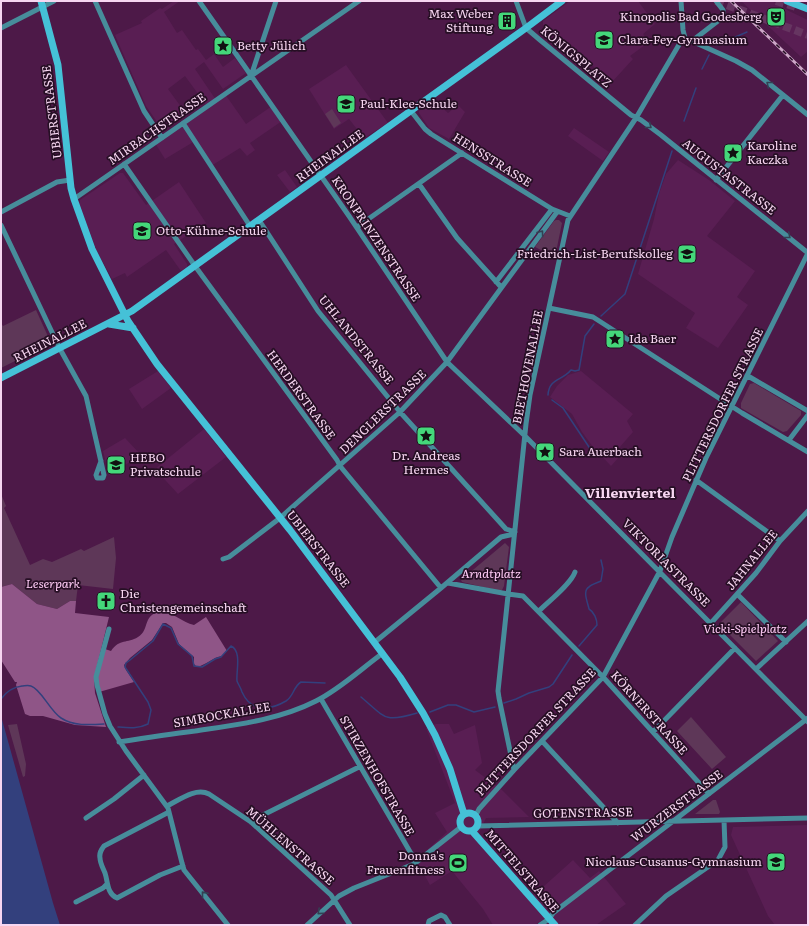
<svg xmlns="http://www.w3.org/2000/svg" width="809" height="926" viewBox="0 0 809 926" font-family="Literata,serif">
<rect width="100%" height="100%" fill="#4d1948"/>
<path fill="#591e53" d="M 174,1 L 180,1 L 164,12 L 177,33 L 182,30 L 196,50 L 198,49 L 206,60 L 214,54 L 223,67 L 235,58 L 246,73 L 223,89 L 204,62 L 195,69 L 216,100 L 225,94 L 246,124 L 272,106 L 282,121 L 250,143 L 255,150 L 247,156 L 240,148 L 211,166 L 195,141 L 165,159 L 155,143 L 207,106 L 185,76 L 168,89 L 187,115 L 165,130 L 162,129 L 146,106 L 115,35 L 142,23 L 141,21 L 160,8 L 162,9 Z
M 570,1 L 638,1 L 655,24 L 643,34 L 649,42 L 630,56 L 633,59 L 612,82 L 543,25 L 543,21 Z
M 741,1 L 772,1 L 789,11 L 808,20 L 808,51 L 801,57 Z
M 346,65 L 388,123 L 364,138 L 349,119 L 334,129 L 309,89 Z
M 434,100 L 448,113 L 458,105 L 465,112 L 449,139 L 429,128 L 419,113 L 419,111 Z
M 574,128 L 609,152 L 603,161 L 568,136 Z
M 678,160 L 709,180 L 735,201 L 707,236 L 755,271 L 737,297 L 748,305 L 718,348 L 686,328 L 695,313 L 638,274 L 654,219 L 659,194 L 666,174 Z
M 285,170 L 297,187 L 290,192 L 277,175 Z
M 120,173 L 123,173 L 146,205 L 179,182 L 206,223 L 174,244 L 187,264 L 187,267 L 181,271 L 166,250 L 127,277 L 125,273 L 112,279 L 96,249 L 79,203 L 80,200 Z
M 158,371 L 171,388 L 142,409 L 129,389 Z
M 581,371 L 633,414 L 627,421 L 633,432 L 619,448 L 621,455 L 611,466 L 593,447 L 582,432 L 572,414 L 550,397 L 557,386 L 568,375 Z
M 204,429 L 226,457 L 178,494 L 155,469 Z
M 125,438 L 141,455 L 109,475 L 103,451 Z
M 436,724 L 449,724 L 454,734 L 475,725 L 482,763 L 475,770 L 502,790 L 529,817 L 486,818 L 479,833 L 533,896 L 573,860 L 590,878 L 599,871 L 626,904 L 596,925 L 558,925 L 549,916 L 535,925 L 493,925 L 483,909 L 452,871 L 430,885 L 416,860 L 447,832 L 435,813 L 455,803 L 426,728 Z
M 808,825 L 808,925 L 775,925 L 768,916 L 731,835 L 733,827 Z"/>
<path fill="#5e3758" d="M 332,109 L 341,123 L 334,128 L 325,114 Z
M 556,220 L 559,220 L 562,223 L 555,257 L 535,247 L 554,221 Z
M 36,310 L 51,343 L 1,368 L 1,323 L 3,326 Z
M 754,383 L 801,411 L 801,415 L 787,431 L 783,432 L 741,408 L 741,403 L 750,384 Z
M 1,494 L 6,506 L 4,508 L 30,565 L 43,559 L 52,562 L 81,549 L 84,551 L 114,537 L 116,558 L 113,589 L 78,585 L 76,601 L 70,601 L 57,609 L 37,604 L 12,584 L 1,587 Z
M 505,543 L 509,547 L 504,586 L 502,590 L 500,591 L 462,582 L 461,580 Z
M 741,602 L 778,641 L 756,661 L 719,624 Z
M 691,717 L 726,757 L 712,769 L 677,731 Z
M 17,724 L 26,764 L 25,776 L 23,777 L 8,725 Z
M 713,800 L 716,800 L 720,812 L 719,814 L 695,814 Z"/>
<path fill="#8f5587" d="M 12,584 L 37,604 L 57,609 L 70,601 L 76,601 L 75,613 L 109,617 L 94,678 L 95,693 L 106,727 L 75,725 L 43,716 L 30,716 L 25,714 L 16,685 L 17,682 L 15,682 L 1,660 L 1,587 Z
M 163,611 C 175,614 182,622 194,625 L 206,617 L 227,651 L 222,656 C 213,657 206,665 197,667 L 194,664 L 194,657 L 179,644 L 172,627 L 166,623 L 163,623 L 152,640 L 130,658 L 124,665 L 126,670 L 134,682 L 99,692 L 97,679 L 105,649 L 111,651 C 120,638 127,644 138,637 C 151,629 141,614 163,611 Z"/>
<path fill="#33407d" d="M 1,716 L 53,903 L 60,925 L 1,925 Z"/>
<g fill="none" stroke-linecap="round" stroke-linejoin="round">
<path stroke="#33407d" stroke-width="1.5" d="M 717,45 L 747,32
M 702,69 L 709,55
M 684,121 L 696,88
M 601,316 L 625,294 L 672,151
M 548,395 C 549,378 562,381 571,370 L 575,371 L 579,370 L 585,336 L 594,324
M 552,400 L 563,408 L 591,450
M 579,646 L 597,625 C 597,619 594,612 589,609 C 588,603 582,591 589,587 C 592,584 597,583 601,581 L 603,569 L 601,560
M 361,697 C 386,718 384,723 417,713
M 1,699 C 6,692 13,687 22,686 C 24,686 28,685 31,686 C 41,689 50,711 61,718 C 73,726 89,725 104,724
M 504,703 L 516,699 L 529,693 L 549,687 L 553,684 L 572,655
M 430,712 L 448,705 L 456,705 L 474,712 L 495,707
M 118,727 C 129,728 138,729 148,724 L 151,710 L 148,702 L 125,667 L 126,663 L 130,660 L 153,641 L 163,624 L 171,628 L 178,644 L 192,656 L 194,666 L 202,667 L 215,659 L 221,657 L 231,646 C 242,651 236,671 237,681 C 238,684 241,688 242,692 C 251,712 269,711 286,701 C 294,696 293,687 301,682 L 325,683"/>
<path stroke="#663561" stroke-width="8" stroke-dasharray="8 4" stroke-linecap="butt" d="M 716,1 L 808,35
M 776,1 L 796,7"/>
<path stroke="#478d9b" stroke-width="5" d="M 95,1 L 144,111 L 162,138
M 199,1 L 349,216 L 447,362 L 525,436 L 808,722
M 681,1 L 683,30 L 685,38
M 1,28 L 54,1
M 685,38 L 736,61 L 752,70 L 808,115
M 692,41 L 723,17 L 723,10 L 716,1
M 251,76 L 276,1
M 411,111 L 425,129 L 431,134 L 552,209 L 570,216
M 183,123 L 250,226
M 124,164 L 195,266 L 337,460 L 340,466 L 441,588
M 716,180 L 783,95
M 419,184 L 457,238 L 501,287
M 74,199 L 359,1
M 1,212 L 57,182 L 70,180
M 259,220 L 318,311 L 400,412 L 506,529 L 515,532
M 1,225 L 60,349 L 86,396 L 104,475 L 103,478 L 97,478 L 96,475 L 101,461
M 357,227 L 462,153
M 496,282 L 552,209
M 549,308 L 593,317 L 742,413 L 808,452
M 748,376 L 808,411
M 789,440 L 808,415
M 696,480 L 780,541
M 223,559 L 229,557 L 280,518 L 400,412 L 447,362 L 557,212
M 448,583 L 508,594 L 523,596 L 603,677 L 709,794
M 737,594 L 786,642
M 539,611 C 548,602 571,584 575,572
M 711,623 L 756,573 L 780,541 L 808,511
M 109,629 L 96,677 L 97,685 L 105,714 L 110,726 L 126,751 L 168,808 L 182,863 L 184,870 L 228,925
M 375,642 L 441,588 L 501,537 L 514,534
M 756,669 L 808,621
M 321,699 L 416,862
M 653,732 L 735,648
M 542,741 L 618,823
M 119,742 C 144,738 170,734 195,731 C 235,725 279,720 316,701 C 340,689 361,669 383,653
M 514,770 L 499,698 L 498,691 L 526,424 L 530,395 L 568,220 L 636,118 L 680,43 L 685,38
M 167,806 C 179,800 196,787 209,794 L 251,822 L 331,895 L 350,925
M 169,812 L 104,846 C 101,850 99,853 100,858 C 100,863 103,868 105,873 C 108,882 107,894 117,898 L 160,875 L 183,866
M 476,815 L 479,809 L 514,770 L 603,677 L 660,571 L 672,537 L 706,458 L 808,253 L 661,135 L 641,120 L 631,115 L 540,40 L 526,28 L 516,1
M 86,818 L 114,799 L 144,775
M 251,822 L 257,818 L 359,767
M 478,826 L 808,818
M 76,902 L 103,888 L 107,884
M 307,925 L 339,896 L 354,888 L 414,864 L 461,827
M 428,925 L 429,921 L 441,915 L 445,917 L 450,925
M 540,925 L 549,919 L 553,913 L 808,718
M 635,925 L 666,896 L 718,860 L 725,847 L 724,820"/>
<path stroke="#45c1d7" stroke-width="7" d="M 41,1 L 58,65 L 71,188 L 74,199 L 92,249 L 128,321 L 157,364 L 290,530 L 400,677 L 423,713 L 435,735 L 450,769 L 464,814
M 787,1 L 808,9
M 109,324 L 133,328
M 1,378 L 132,311 L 526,28 L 562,1
M460 822a9 9 0 1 1 18 0a9 9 0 1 1-18 0Z
M 472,831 L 555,925"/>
<g stroke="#cda8c8" stroke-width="3">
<path id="rail" d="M 731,1 L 808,75"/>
</g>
<use href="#rail" stroke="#260f24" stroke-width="1.5" stroke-dasharray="4.5" stroke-linecap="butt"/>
</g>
<defs><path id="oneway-chevron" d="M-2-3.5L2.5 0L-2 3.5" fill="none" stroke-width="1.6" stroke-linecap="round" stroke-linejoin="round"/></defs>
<g stroke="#334154">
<use href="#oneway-chevron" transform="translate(769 84) rotate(-141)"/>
<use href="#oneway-chevron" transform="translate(649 126) rotate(38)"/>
<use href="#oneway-chevron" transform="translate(541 233) rotate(-54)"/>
<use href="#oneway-chevron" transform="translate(788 236) rotate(39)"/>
<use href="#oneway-chevron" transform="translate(204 894) rotate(-129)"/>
<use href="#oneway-chevron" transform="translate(320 912) rotate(138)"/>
</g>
<defs>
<g id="theatre-square" transform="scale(1)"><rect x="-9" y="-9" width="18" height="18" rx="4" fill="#44d77a" stroke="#260f24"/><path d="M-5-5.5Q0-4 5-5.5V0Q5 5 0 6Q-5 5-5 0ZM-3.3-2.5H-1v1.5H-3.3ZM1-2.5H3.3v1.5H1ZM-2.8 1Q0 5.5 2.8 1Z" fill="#111"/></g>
<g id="building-square" transform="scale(1)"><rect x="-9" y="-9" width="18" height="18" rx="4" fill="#44d77a" stroke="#260f24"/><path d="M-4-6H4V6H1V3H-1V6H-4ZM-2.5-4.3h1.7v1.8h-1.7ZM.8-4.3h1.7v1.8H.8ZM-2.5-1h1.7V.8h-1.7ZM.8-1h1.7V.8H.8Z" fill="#111"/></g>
<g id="school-square" transform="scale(1)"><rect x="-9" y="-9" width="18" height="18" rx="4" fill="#44d77a" stroke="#260f24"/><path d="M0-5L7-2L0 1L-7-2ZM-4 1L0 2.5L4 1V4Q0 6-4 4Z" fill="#111"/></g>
<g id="sight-square" transform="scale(1)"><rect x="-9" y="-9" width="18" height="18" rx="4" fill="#44d77a" stroke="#260f24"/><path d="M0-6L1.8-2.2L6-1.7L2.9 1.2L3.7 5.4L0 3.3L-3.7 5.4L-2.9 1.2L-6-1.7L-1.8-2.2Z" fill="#111"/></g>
<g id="church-square" transform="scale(1)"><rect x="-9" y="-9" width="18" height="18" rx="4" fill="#44d77a" stroke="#260f24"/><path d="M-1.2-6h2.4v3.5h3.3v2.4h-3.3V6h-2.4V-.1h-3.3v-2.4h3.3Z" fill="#111"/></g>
<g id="stadium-square" transform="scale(1)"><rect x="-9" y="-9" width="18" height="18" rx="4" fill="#44d77a" stroke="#260f24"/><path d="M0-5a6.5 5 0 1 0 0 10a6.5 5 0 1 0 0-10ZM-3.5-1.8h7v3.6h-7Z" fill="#111"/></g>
</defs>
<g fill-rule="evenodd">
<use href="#theatre-square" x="776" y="17"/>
<use href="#building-square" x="507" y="21"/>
<use href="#school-square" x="604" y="40"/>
<use href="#sight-square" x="223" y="46"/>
<use href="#school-square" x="346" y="104"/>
<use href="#sight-square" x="733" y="153"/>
<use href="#school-square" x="142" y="231"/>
<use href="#school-square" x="687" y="254"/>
<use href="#sight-square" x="615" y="339"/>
<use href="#sight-square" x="426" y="436"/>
<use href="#sight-square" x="545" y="452"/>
<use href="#school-square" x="116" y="465"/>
<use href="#church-square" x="106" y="601"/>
<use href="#school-square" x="776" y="862"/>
<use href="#stadium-square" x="458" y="863"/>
</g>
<g text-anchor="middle" stroke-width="3.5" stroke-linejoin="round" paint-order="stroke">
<g font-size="12" fill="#f7d6f1" stroke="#260f24" text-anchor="start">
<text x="493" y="18" text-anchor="end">Max Weber<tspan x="493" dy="14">Stiftung</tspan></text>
<text x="762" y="21" text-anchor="end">Kinopolis Bad Godesberg</text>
<text x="618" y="44">Clara-Fey-Gymnasium</text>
<text x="237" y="50">Betty Jülich</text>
<text x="360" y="108">Paul-Klee-Schule</text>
<text x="747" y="150">Karoline<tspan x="747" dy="14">Kaczka</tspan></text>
<text x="156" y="235">Otto-Kühne-Schule</text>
<text x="673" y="258" text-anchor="end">Friedrich-List-Berufskolleg</text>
<text x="629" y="343">Ida Baer</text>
<text x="559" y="456">Sara Auerbach</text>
<text x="426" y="460" text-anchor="middle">Dr. Andreas<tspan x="426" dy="14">Hermes</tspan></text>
<text x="130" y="462">HEBO<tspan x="130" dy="14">Privatschule</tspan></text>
<text x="120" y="598">Die<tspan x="120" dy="14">Christengemeinschaft</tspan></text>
<text x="444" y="860" text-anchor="end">Donna's<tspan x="444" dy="14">Frauenfitness</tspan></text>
<text x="762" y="866" text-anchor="end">Nicolaus-Cusanus-Gymnasium</text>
</g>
<g font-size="12" fill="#f7d6f1" stroke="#260f24">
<text transform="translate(576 57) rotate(40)" y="4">KÖNIGSPLATZ</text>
<text transform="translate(52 112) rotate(-97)" y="4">UBIERSTRASSE</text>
<text transform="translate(157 129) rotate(-35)" y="4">MIRBACHSTRASSE</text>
<text transform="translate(330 156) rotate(-36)" y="4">RHEINALLEE</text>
<text transform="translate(492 160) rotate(32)" y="4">HENSSTRASSE</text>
<text transform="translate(729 177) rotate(38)" y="4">AUGUSTASTRASSE</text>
<text transform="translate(376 239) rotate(56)" y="4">KRONPRINZENSTRASSE</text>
<text transform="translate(356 340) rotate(51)" y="4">UHLANDSTRASSE</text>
<text transform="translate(50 341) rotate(-27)" y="4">RHEINALLEE</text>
<text transform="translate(528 367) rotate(-79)" y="4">BEETHOVENALLEE</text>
<text transform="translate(301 395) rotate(54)" y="4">HERDERSTRASSE</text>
<text transform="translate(723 405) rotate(-64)" y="4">PLITTERSDORFER STRASSE</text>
<text transform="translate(383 412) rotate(-44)" y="4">DENGLERSTRASSE</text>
<text transform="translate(318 549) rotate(52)" y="4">UBIERSTRASSE</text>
<text transform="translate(752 560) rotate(-51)" y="4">JAHNALLEE</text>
<text transform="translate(666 563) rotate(45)" y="4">VIKTORIASTRASSE</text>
<text transform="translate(649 713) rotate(48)" y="4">KÖRNERSTRASSE</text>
<text transform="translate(222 715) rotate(-10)" y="4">SIMROCKALLEE</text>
<text transform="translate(536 732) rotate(-47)" y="4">PLITTERSDORFER STRASSE</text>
<text transform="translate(377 776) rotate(60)" y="4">STIRZENHOFSTRASSE</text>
<text transform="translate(677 806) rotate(-37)" y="4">WURZERSTRASSE</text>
<text transform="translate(583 813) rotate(-1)" y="4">GOTENSTRASSE</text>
<text transform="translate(290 846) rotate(41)" y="4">MÜHLENSTRASSE</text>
<text transform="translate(522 871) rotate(49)" y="4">MITTELSTRASSE</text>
</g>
<g font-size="12" font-style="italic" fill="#ffcbf6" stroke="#260f24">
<text x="491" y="578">Arndtplatz</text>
<text x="53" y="588">Leserpark</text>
<text x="745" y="633">Vicki-Spielplatz</text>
</g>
<g font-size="14" font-weight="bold" fill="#f7d6f1" stroke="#260f24">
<text x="630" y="498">Villenviertel</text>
</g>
</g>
<rect width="809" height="926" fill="none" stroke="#f7d6f1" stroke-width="4"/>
</svg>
